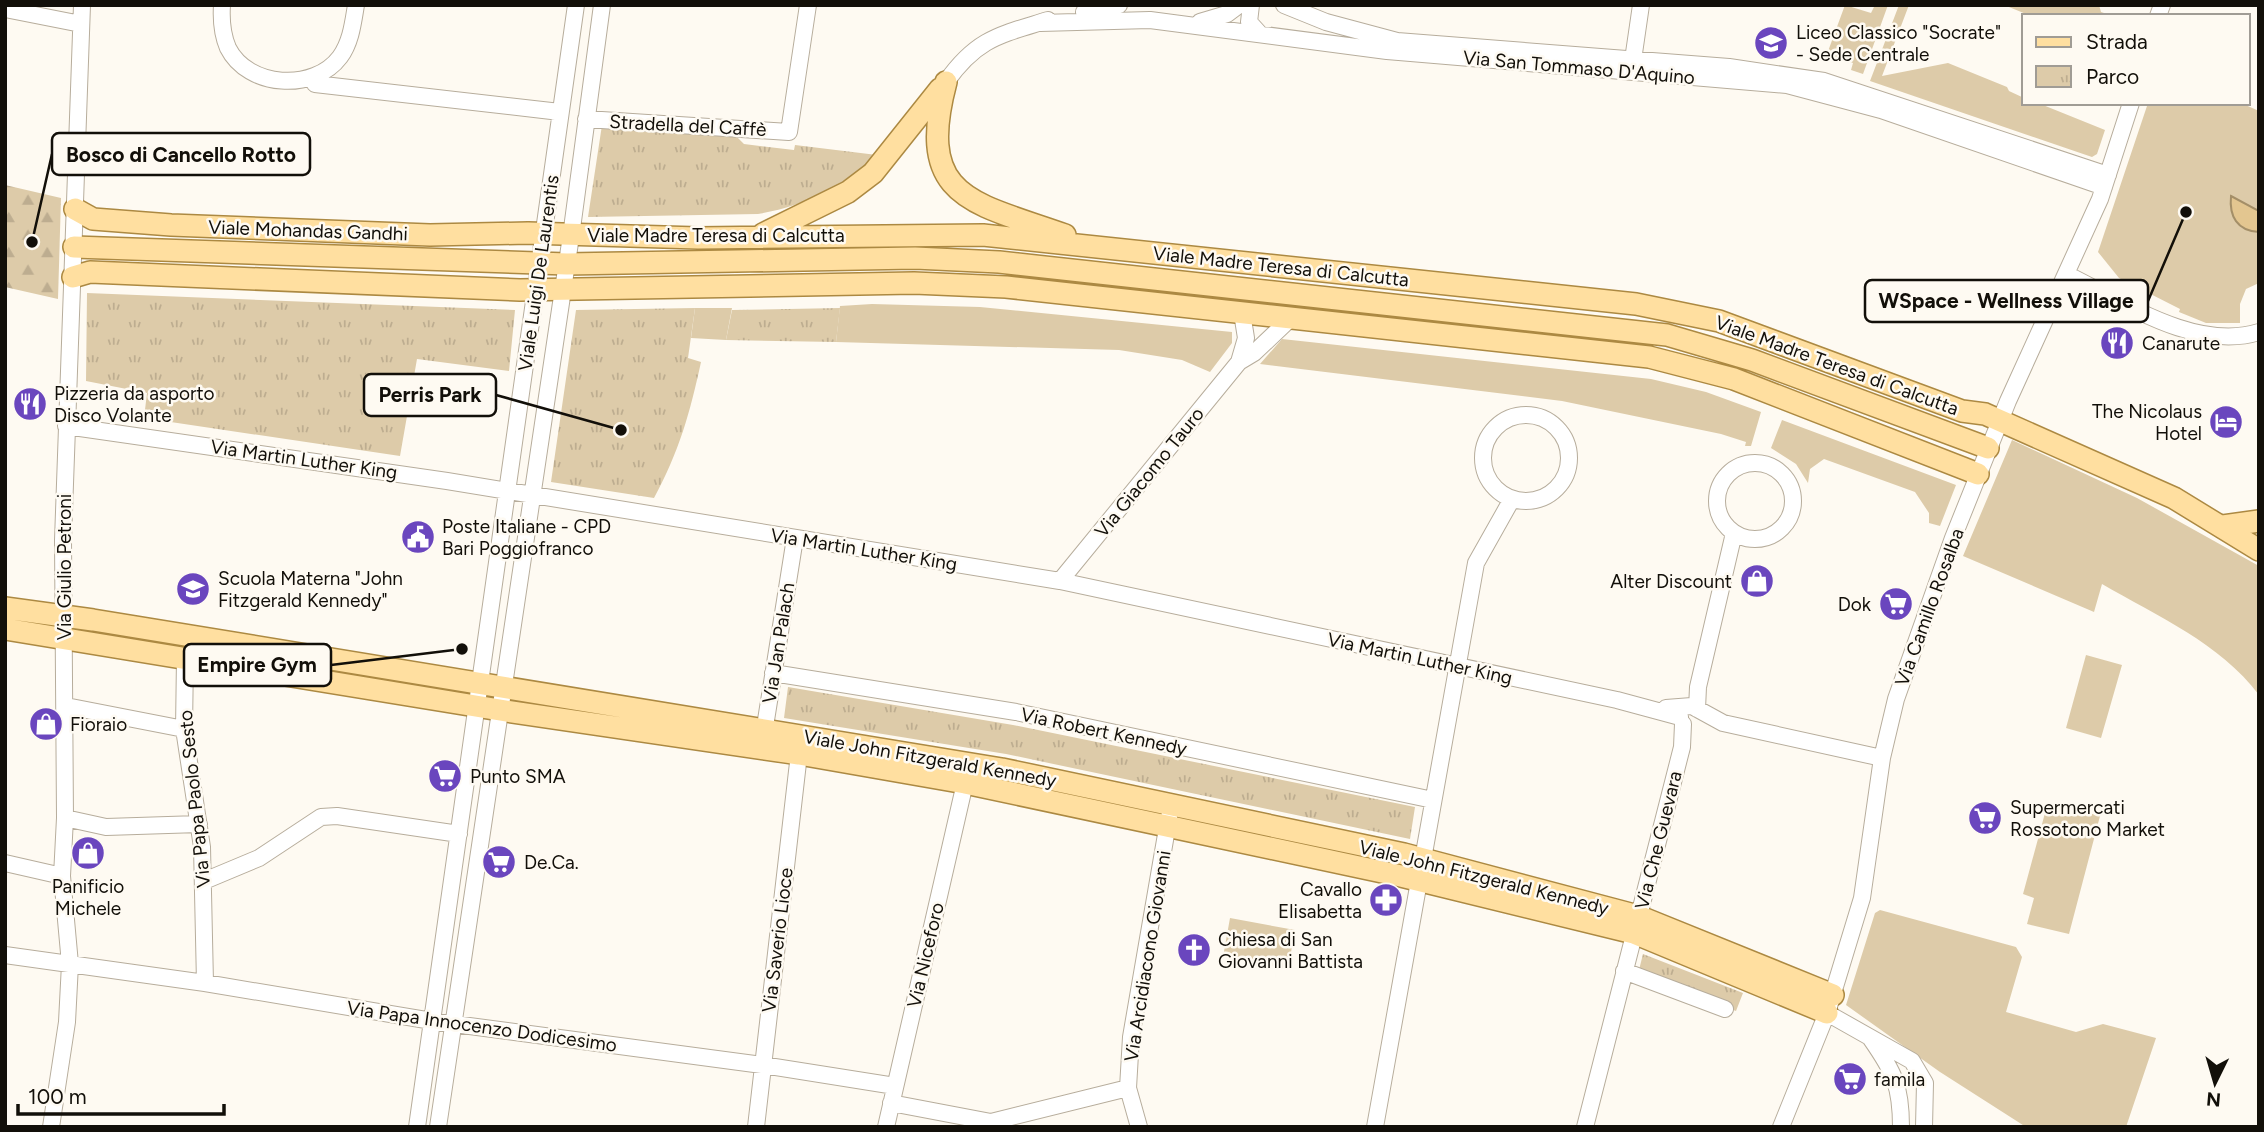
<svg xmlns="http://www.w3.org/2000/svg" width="2264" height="1132" viewBox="0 0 2264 1132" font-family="Figtree,sans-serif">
<defs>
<pattern id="forest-firs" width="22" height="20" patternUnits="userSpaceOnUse" patternTransform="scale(1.75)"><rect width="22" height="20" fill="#ddcba9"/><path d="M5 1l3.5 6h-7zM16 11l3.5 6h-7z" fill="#bdad90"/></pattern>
<pattern id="park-tufts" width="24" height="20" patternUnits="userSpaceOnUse" patternTransform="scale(1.75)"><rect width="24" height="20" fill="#ddcba9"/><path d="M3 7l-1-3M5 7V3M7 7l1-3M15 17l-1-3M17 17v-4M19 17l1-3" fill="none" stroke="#bdad90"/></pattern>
</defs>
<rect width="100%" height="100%" fill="#fefaf2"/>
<path fill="#ddcba9" d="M 1845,5 L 1871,13 L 1875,5 L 1888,5 L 1863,74 L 1851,70 L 1853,63 L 1827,54 Z
M 1899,5 L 1909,5 L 1882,76 L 1948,63 L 2007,87 L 2009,91 L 2024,98 L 2024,103 L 2038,103 L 2105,130 L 2097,154 L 2092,157 L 1870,81 Z
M 2004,5 L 2099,5 L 2101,12 L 2113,16 L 2031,16 Z
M 2148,103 L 2241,103 L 2259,111 L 2259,283 L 2246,289 L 2240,304 L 2240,323 L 2206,323 L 2179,312 L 2180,309 L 2119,278 L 2098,252 Z
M 872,304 L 980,307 L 1232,332 L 1232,343 L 1210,372 L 1182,360 L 1119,350 L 836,342 L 840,306 Z
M 695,308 L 732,308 L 726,340 L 691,338 Z
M 1282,339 L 1651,379 L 1706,392 L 1761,412 L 1751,446 L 1745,446 L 1746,442 L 1721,434 L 1562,401 L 1260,364 Z
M 1782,420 L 1956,485 L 1940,526 L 1929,523 L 1929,513 L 1915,492 L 1824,459 L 1810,469 L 1808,483 L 1796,464 L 1771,448 Z
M 2012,440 L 2137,498 L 2259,566 L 2259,695 C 2220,643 2157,616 2102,584 L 2094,612 L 1963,556 Z
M 2086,655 L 2122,665 L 2101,738 L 2066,728 Z
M 2048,802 L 2100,816 L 2069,934 L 2027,924 L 2034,898 L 2023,894 Z
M 1880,910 L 2016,947 L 2022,957 L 2006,1012 L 2076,1032 L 2103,1024 L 2156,1038 L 2126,1127 L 2026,1127 L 1940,1072 L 1846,1005 L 1875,913 Z
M 1230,918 L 1295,930 L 1288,969 L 1223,957 Z"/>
<path fill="url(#forest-firs)" d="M 5,185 L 61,198 L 58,299 L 5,287 Z"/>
<path fill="url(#park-tufts)" d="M 602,125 L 732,132 L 744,144 L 794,150 L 795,145 L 877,155 C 842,187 805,206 758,214 L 588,217 Z
M 87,293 L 515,310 L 509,371 L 417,359 L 400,456 L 144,418 L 147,393 L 86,381 Z
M 695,308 L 688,358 L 701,362 C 690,413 679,452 654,498 L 551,482 L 576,310 Z
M 840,308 L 836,342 L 726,340 L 732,310 Z
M 788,687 L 1013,725 L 1415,807 L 1410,839 L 1006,754 L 784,718 Z
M 1643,954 L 1743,993 L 1736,1011 L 1638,974 Z"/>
<path fill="#e3c690" stroke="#a48f68" stroke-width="2" d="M 2231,196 L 2259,211 L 2259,232 C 2237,231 2229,216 2231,196 Z"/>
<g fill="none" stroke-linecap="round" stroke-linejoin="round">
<g stroke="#b7ad9c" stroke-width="18">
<path id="minor" d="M 222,5 C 221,20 222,34 228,48 C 248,88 314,92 340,57 C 351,42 353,23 356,5
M 1251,5 L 1249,22 L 1259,33
M 1284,5 L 1326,22 L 1397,41 L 1729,67 L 1824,81 L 2108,175
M 5,9 L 81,24
M 1084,12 L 1119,5
M 2158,16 L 2162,5
M 1200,22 L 1227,14 L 1239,5
M 1040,23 L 1150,20 L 1387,51 L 1787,85 L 1881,110 L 2104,187
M 1633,60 L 1641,5
M 946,82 C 977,38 1000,35 1048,20
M 315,84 L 560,112
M 586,119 L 789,132 L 808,5
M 2066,274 C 2122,301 2195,352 2259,332
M 1239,362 L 1254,353 L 1291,318
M1483 458a43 43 0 1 1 86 0a43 43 0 1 1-86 0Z
M 66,426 L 447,481 L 1060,581 L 1617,700 L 1680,717
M1717 501a38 38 0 1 1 76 0a38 38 0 1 1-76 0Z
M 1060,581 L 1239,362 L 1246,338 L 1242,313
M 185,658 L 184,729 L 202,847 L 205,983
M 773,673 L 1016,712 L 1433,800
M 66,706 L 184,729
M 1666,708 L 1692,706 L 1723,723 L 1882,758
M 1697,709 L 1698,687 L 1734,533
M 763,739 L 795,538
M 65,818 L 106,827 L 199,824
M 5,863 L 62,876
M 204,881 L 259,858 L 321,817 L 337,816 L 459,834
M 5,955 L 205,983 L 432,1021 L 762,1065 L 895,1086
M 1624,971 L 1725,1009
M 1827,1013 L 1912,1061 L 1925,1083 L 1924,1127
M 1871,1039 C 1894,1072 1901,1086 1901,1127
M 891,1103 L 991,1122 L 1128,1088
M 51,1127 L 67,1022 L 70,964 L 62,876 L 65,818 L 63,540 L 82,5
M 417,1127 L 576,5
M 438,1127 L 571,236 L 602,5
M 756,1127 L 799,754
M 886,1127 L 965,783
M 1139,1127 L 1128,1088 L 1131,1037 L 1169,817
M 1375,1127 L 1476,563 L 1512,499
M 1585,1127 L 1682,747 L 1683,724
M 1781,1127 L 1827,1013 L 1862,898 L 1882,758 L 1896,699 L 1953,538 L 2008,401 L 2100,199 L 2131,103"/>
</g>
<g stroke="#ac8942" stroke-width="24">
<path id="major" d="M 946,82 C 915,199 972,202 1065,235
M 75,209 L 93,219 L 171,225 L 430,235 L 528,233 L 698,238 L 983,235 L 1636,304 L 1719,321 L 1962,411 L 1985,414 L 2174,498 L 2259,550
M 763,234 L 848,192 L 873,173 L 940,89
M 74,247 L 567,264 L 915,258 L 999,262 L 1667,335 L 1752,360 L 1988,448
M 73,277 L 90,272 L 520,290 L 914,283 L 1006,287 L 1649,357 L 1734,379 L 1978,474
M 2223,526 L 2259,521
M 5,608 L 93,620 L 1002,769 L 1404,854 L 1638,916 L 1833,995
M 5,629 L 506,711 L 799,754 L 965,783 L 1401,876 L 1634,933 L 1827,1013"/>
</g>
<use href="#minor" stroke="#fff" stroke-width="16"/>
<use href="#major" stroke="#ffdfa0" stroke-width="21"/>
</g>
<defs>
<g id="school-disc" transform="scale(1.75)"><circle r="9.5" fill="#6a46be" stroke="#fefaf2"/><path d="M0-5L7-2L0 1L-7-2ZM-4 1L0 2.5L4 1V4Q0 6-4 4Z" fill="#fff"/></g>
<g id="restaurant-disc" transform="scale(1.75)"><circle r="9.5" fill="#6a46be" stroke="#fefaf2"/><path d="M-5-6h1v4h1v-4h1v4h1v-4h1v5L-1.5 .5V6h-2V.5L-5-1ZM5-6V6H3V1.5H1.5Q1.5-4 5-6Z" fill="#fff"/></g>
<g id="hotel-disc" transform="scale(1.75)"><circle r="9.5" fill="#6a46be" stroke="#fefaf2"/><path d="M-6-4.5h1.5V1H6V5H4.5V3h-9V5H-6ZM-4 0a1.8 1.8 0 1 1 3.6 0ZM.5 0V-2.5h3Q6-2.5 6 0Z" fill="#fff"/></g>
<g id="civic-disc" transform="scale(1.75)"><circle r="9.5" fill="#6a46be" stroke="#fefaf2"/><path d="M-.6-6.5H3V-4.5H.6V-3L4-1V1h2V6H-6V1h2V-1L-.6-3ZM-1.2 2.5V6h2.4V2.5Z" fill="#fff"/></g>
<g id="shop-disc" transform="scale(1.75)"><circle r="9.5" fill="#6a46be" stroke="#fefaf2"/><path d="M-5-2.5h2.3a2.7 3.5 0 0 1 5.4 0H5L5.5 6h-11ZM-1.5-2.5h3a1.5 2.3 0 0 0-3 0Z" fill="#fff"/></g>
<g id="supermarket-disc" transform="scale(1.75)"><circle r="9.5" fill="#6a46be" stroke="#fefaf2"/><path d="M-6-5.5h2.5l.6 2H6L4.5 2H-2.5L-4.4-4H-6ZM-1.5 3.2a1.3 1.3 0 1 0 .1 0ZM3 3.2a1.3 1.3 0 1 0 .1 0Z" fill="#fff"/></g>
<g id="pharmacy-disc" transform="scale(1.75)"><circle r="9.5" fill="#6a46be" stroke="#fefaf2"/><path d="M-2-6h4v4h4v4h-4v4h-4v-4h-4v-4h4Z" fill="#fff"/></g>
<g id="church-disc" transform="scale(1.75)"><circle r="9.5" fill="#6a46be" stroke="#fefaf2"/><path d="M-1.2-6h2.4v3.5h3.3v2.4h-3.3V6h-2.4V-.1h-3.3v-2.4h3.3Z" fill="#fff"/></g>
</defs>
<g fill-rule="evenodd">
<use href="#school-disc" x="1771" y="43"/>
<use href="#restaurant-disc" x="2117" y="343"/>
<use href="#restaurant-disc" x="30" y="404"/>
<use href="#hotel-disc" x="2226" y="422"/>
<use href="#civic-disc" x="418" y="537"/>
<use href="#shop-disc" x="1757" y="581"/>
<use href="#school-disc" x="193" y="589"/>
<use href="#supermarket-disc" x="1896" y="604"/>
<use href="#shop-disc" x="46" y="724"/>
<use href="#supermarket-disc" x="445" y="776"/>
<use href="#supermarket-disc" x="1985" y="818"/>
<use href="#shop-disc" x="88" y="853"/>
<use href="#supermarket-disc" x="499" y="862"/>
<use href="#pharmacy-disc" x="1386" y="900"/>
<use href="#church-disc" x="1194" y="950"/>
<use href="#supermarket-disc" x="1850" y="1079"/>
</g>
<g text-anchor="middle" stroke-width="5" stroke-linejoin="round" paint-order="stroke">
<g font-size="19" fill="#120f09" stroke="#fefaf2" text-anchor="start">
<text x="1796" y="39">Liceo Classico "Socrate"<tspan x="1796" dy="22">- Sede Centrale</tspan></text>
<text x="2142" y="350">Canarute</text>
<text x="54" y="400">Pizzeria da asporto<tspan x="54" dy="22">Disco Volante</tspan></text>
<text x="2202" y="418" text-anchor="end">The Nicolaus<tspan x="2202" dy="22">Hotel</tspan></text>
<text x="442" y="533">Poste Italiane - CPD<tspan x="442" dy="22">Bari Poggiofranco</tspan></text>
<text x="218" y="585">Scuola Materna "John<tspan x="218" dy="22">Fitzgerald Kennedy"</tspan></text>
<text x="1732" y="588" text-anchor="end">Alter Discount</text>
<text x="1871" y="611" text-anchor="end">Dok</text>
<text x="70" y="731">Fioraio</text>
<text x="470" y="783">Punto SMA</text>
<text x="2010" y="814">Supermercati<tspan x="2010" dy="22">Rossotono Market</tspan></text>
<text x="524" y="869">De.Ca.</text>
<text x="88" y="893" text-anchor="middle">Panificio<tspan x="88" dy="22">Michele</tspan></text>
<text x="1362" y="896" text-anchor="end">Cavallo<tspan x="1362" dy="22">Elisabetta</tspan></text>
<text x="1218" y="946">Chiesa di San<tspan x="1218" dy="22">Giovanni Battista</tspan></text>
<text x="1874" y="1086">famila</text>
</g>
<g font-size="19" fill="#120f09" stroke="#fefaf2">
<text transform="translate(1579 67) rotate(5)" y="7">Via San Tommaso D'Aquino</text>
<text transform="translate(688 125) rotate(3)" y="7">Stradella del Caffè</text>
<text transform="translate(308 230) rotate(2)" y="7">Viale Mohandas Gandhi</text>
<text x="716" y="242">Viale Madre Teresa di Calcutta</text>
<text transform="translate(1281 266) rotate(6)" y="7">Viale Madre Teresa di Calcutta</text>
<text transform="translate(538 273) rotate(-82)" y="7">Viale Luigi De Laurentis</text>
<text transform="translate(1837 365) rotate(20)" y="7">Viale Madre Teresa di Calcutta</text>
<text transform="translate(304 459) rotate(8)" y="7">Via Martin Luther King</text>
<text transform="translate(1149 472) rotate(-51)" y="7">Via Giacomo Tauro</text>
<text transform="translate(864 549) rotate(9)" y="7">Via Martin Luther King</text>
<text transform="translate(64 567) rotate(-90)" y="7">Via Giulio Petroni</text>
<text transform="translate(1929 607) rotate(-70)" y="7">Via Camillo Rosalba</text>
<text transform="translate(778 643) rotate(-81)" y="7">Via Jan Palach</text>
<text transform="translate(1420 658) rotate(12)" y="7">Via Martin Luther King</text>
<text transform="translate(1104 731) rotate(12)" y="7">Via Robert Kennedy</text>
<text transform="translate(930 758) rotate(10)" y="7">Viale John Fitzgerald Kennedy</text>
<text transform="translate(194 799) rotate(-96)" y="7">Via Papa Paolo Sesto</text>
<text transform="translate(1658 840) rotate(-76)" y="7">Via Che Guevara</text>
<text transform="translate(1484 877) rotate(14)" y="7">Viale John Fitzgerald Kennedy</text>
<text transform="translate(777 940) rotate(-83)" y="7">Via Saverio Lioce</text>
<text transform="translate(925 955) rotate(-77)" y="7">Via Niceforo</text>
<text transform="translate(1147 956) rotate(-81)" y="7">Via Arcidiacono Giovanni</text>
<text transform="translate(482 1026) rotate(8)" y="7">Via Papa Innocenzo Dodicesimo</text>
</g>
</g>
<path fill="none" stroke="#120f09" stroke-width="2.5" d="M32 242L52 154M2186 212L2148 301M621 430L496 395M462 649L331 665"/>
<g fill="#120f09" stroke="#fefaf2" stroke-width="2.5">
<circle cx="32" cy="242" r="7"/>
<circle cx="2186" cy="212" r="7"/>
<circle cx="621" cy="430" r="7"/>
<circle cx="462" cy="649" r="7"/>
</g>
<g fill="#fefaf2" stroke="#120f09" stroke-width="2.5">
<rect x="52" y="133" width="258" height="42" rx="7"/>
<rect x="1865" y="280" width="283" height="42" rx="7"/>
<rect x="364" y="374" width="132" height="42" rx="7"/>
<rect x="184" y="644" width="147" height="42" rx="7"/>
</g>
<g font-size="21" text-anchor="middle" font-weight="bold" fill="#120f09">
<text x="181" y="162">Bosco di Cancello Rotto</text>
<text x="2006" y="308">WSpace - Wellness Village</text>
<text x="430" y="402">Perris Park</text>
<text x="257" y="672">Empire Gym</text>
</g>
<rect width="2264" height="1132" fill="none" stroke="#120f09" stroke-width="14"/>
<rect x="2022" y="14" width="228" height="91" fill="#fefaf2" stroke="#a09c95" stroke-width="2"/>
<rect x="2036" y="37" width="35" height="10" fill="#ffdfa0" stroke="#a09c95" stroke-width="2"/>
<text x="2086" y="49" font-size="21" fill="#120f09">Strada</text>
<rect x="2036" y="66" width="35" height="21" fill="url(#park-tufts)" stroke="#a09c95" stroke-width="2"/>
<text x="2086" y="84" font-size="21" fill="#120f09">Parco</text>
<g transform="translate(2215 1083) rotate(185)" stroke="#fefaf2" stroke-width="5" paint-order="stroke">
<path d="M0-5L12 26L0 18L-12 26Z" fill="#120f09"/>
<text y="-10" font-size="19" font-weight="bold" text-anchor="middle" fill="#120f09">N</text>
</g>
<path d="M18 1104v10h206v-10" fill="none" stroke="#120f09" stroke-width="3.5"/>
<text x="28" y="1104" font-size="21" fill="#120f09" stroke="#fefaf2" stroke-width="5" paint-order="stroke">100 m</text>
</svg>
